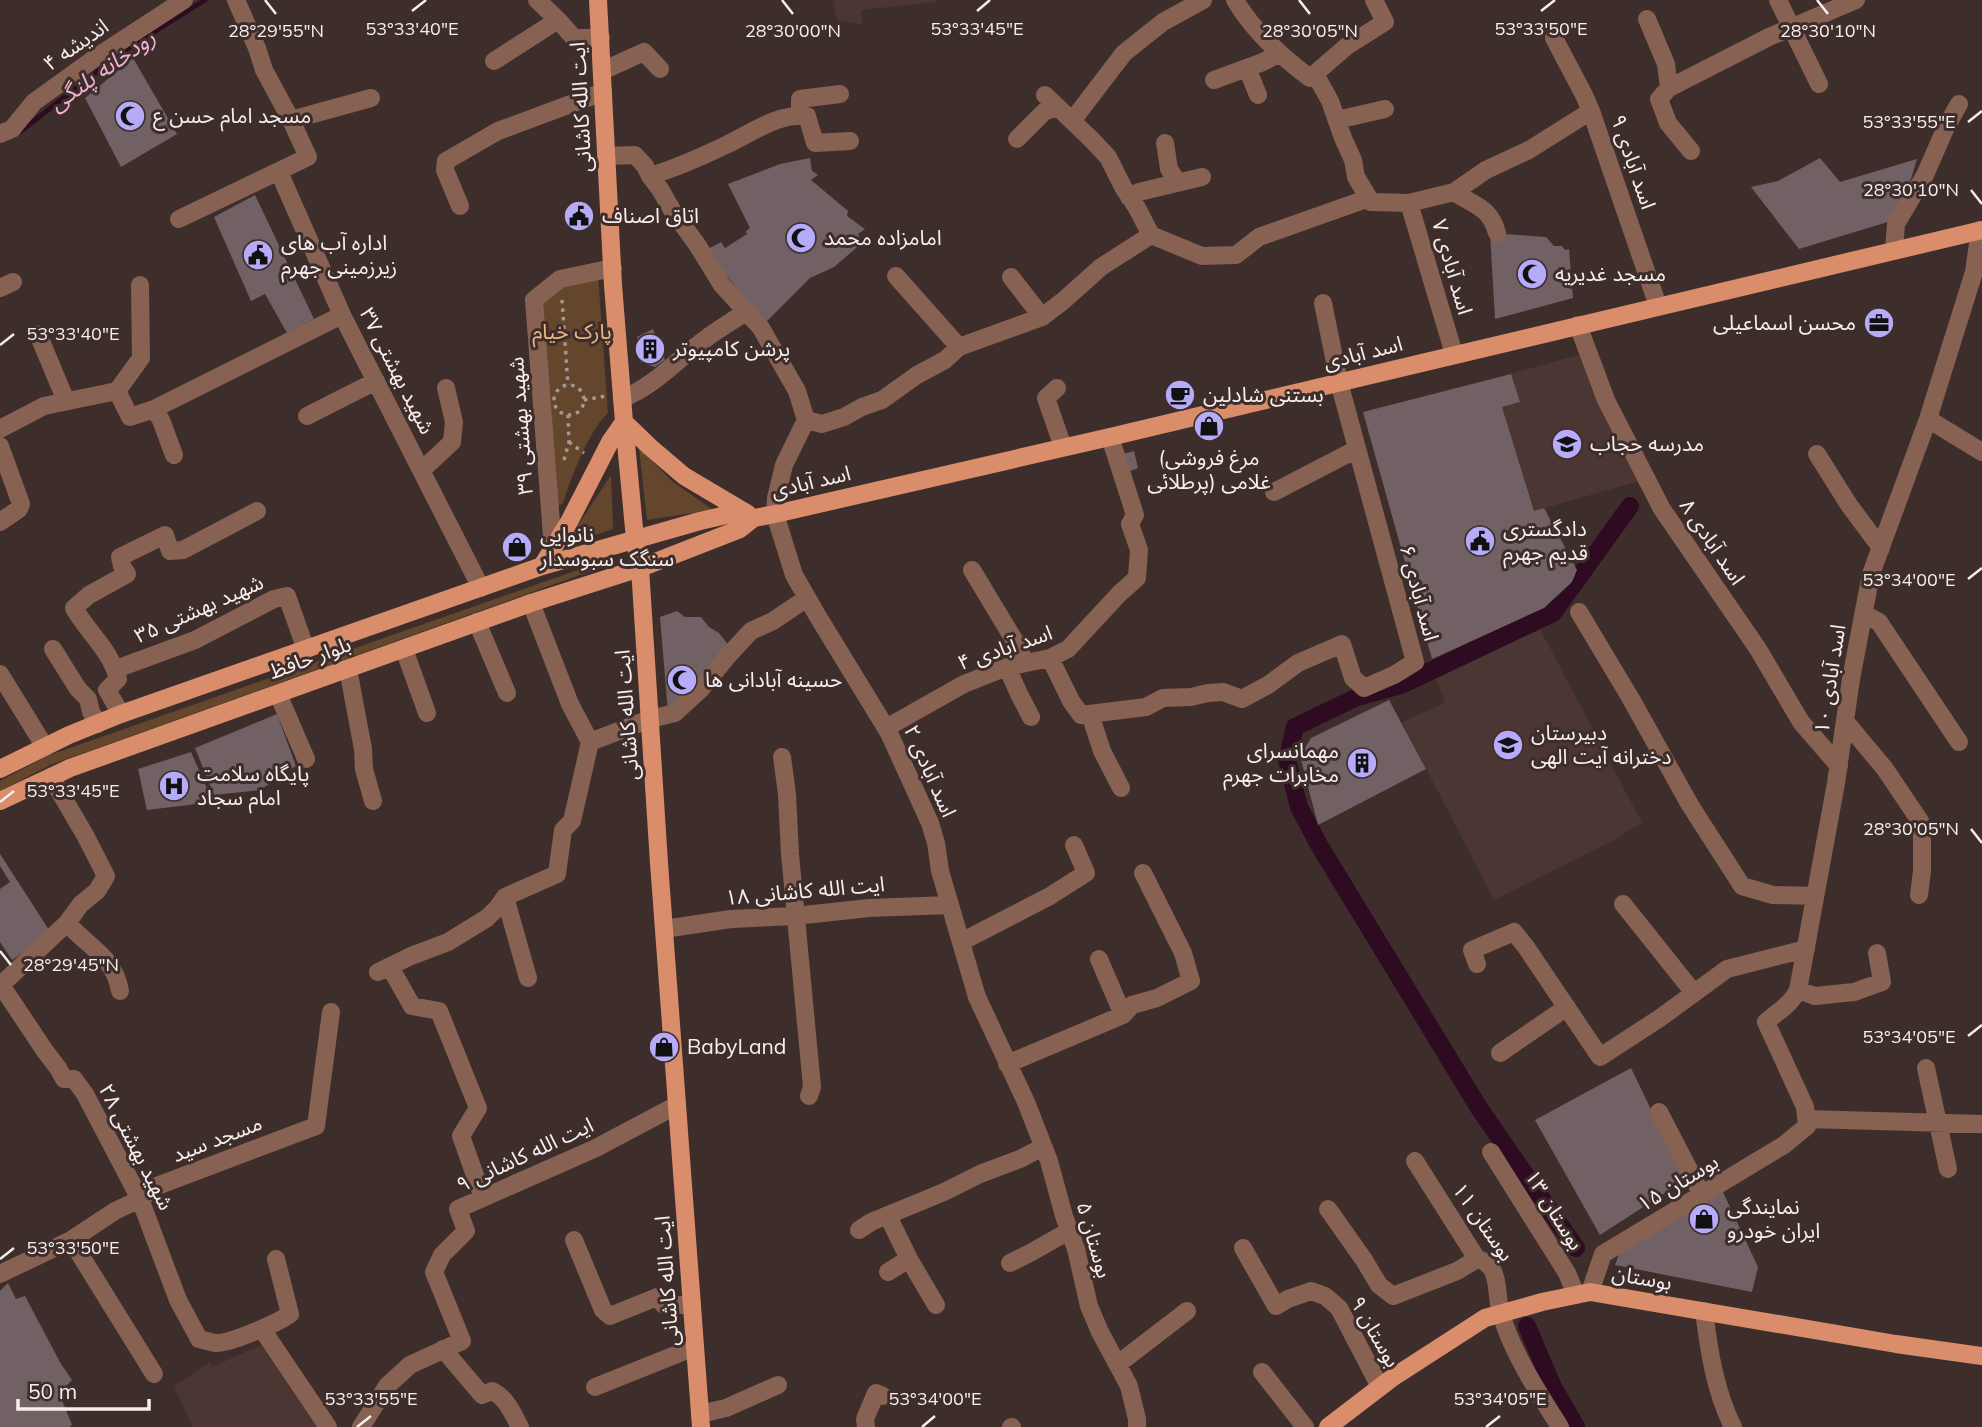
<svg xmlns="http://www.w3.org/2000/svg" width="1982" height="1427" viewBox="0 0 1982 1427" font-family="Mulish,'Noto Sans Arabic',sans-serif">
<rect width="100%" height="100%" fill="#3d2e2c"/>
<path fill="#4c3633" d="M 833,0 L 939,0 L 935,2 L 861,10 L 862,25 L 837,20 Z
M 1582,354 L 1639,481 L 1534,511 L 1502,407 L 1519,402 L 1511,374 Z
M 1540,629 L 1642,823 L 1612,841 L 1494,900 L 1402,722 L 1445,703 L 1436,678 Z
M 268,1342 L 318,1427 L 193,1427 L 174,1386 L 210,1362 L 212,1367 Z"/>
<path fill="#63462c" d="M 598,275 L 608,413 C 589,430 571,478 563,503 L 556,507 L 539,303 L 564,282 Z
M 639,448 L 673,482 L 713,510 L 647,520 Z
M 611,475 L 613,529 L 565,545 Z
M 592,565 L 594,570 L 50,765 L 0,791 L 0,781 L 47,756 Z"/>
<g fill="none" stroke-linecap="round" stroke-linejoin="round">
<path stroke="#2e0b20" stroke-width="5" d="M 21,131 L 124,51 L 205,0"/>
<path stroke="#2e0b20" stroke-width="18" d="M 1576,1248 L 1479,1108 L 1319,845 L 1299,807 L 1287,760 L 1295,727 L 1357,697 L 1401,685 L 1553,613 L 1630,506
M 1527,1326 L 1553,1387 L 1576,1427"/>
</g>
<path fill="#726164" d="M 133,58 L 177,134 L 121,167 L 85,98 Z
M 810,158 L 812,171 L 818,175 L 811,180 L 848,211 L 847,216 L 865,229 L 858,234 L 862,243 L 834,267 L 810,278 L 765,323 L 706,250 L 721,242 L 725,248 L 747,234 L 746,231 L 750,228 L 728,184 L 780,164 Z
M 1820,158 L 1840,182 L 1917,159 L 1911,179 L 1891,221 L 1799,249 L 1751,187 L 1778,181 Z
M 255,195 L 314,319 L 287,333 L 265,294 L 251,301 L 214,217 Z
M 1490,233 L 1546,237 L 1554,246 L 1562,246 L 1565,250 L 1569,249 L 1573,298 L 1495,319 Z
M 653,329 L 665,360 L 655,367 L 640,362 L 637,337 Z
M 1511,374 L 1520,402 L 1502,407 L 1534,511 L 1544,508 L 1577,570 L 1572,582 L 1544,608 L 1432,659 L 1363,412 Z
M 1134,451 L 1138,468 L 1128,472 L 1123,454 Z
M 677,611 L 685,617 L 701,617 L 709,627 L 719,633 L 730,647 L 668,713 L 660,617 Z
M 1389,700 L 1426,769 L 1318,825 L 1300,756 L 1311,738 Z
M 277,714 L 296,766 L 260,790 L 214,795 L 195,748 Z
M 191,752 L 213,802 L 147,810 L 138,769 Z
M 0,854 L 51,933 L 12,960 L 0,942 L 0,889 L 10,882 L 0,866 Z
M 1631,1068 L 1685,1180 L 1600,1235 L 1535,1120 Z
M 1722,1190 L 1758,1267 L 1752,1292 L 1615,1265 L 1621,1249 Z
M 8,1283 L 16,1299 L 25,1296 L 61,1364 L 72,1380 L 59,1393 L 72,1425 L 69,1427 L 0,1427 L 0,1291 Z"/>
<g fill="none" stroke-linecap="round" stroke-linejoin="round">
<path stroke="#a49795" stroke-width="3.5" stroke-dasharray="3.5 5" stroke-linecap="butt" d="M 562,300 L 568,385
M554 400a15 15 0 1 1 30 0a15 15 0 1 1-30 0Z
M 584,400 L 606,396
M 569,442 L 584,453
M 564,460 L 569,442 L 568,415"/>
<path stroke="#876151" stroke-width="18" d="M 537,0 L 558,20 L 574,38 L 601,38
M 1235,0 C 1253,31 1282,57 1310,78 L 1347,46 L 1385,22 L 1374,0
M 1778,0 L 1819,84
M 1647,19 L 1666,64 L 1669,88
M 1554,38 L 1584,95 L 1591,111 L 1658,306
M 494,61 L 558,20
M 1247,68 L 1258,95
M 602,71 L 644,52 L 660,69
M 1315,74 L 1330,101 L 1343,138 L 1353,160 L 1356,177 L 1371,202 L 1409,203 L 1454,192 L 1486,170 L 1529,150 L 1591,111
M 1214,80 L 1263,62 L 1280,53
M 1045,95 L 1091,139 L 1108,157 L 1123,187 L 1137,208 L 1151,235 L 1202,256 L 1236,255 L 1259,237 L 1369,198
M 800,115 L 800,99 L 840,94
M 291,120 L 371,98
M 1337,120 L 1385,109
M 1072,121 L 1124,53 L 1163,22 L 1203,0
M 0,134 L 12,129 L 34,102 L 95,58 L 184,0
M 1017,139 L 1044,112 L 1056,107
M 1165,143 L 1169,169 L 1178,183
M 1691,151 L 1668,123 L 1659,99 L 1669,88 L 1769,37 L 1856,0
M 607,156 L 635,155 L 645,166 L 650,176 L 660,189 L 672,210 L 698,246 L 722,285 L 761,328 L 797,391 L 806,420 L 784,465 L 776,498 L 775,514 L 794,575 L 817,615 L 889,733 L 930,823 L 936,843 L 940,871 L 977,997 L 1026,1102 L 1049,1161 L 1064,1216 L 1076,1249 L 1089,1306 L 1100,1332 L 1129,1386 L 1137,1419 L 1137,1427
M 279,172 L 342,315 L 481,588
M 650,176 C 676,168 701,157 726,145 C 752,133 777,113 807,116 L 815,143 L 850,141
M 1454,192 C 1475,206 1490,207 1497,233
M 1129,197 L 1139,192 L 1202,177
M 1409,203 L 1454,354
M 460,206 L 445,170 L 446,161 L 498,131 L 603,92
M 179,219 L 308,157 L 291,120 L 264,70 L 257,48 L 236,0
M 1894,250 L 1896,224 L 1925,175 L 1946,127 L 1959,104
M 896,276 L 959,347
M 1011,277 L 1042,317
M 0,288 L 13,282
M 1578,325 L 1606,400 L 1662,509 L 1758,649 L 1801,722 L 1839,766
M 38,334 L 66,401
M 1057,388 L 1046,398 L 1063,447
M 117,391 L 141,358 L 140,285
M 622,399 C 659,383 677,359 708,337 C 720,328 733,321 745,312
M 154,409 L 161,420 L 174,455
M 307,416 L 376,381
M 1928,419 L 1982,452
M 806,420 L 822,424 L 844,417 L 862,407 L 882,400 L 917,375 L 945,360 L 959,347 L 1042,317 L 1063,301 L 1101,267 L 1151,235
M 0,429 L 44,406 L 117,391 L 130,417 L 154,409 L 342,315
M 0,446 L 21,504 L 19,509 L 0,522
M 1817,454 L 1849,505 L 1881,548
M 422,470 L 452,442 L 454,422 L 446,388
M 1274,492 L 1357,449
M 553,549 L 534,300 L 560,279 L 613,268
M 972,570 L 1019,648 L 1025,663
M 1579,612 L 1631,699 L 1690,805 L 1742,886 L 1773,895 L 1815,896
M 1864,614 L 1879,622 L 1959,742
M 477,622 L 507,693
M 53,649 L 78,689 L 88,699 L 91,712 L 98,724
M 404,649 L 427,713
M 1050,658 L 1071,701 L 1081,715 L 1146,707 L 1163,698 L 1191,697 L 1208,693 L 1223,692 L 1242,699 L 1268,685 L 1298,663 L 1342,644 L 1353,678 L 1364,688 L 1394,675 L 1415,662 L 1339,382 L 1323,303
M 1007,667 L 1019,694 L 1031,717
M 116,669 L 195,640 L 274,599 L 287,596 L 306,650
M 348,669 L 363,749 L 364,769 L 373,801
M 0,674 L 45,747
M 278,694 L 306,759
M 121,714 L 107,690 L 118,679 C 110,649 88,633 74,608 L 89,595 L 127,574 L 122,566 L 120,557 L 165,535 L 170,551 L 183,550 L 257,511
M 1090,714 L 1102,751 L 1121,788
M 1845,721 L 1885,769 L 1920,821 L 1922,837 L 1922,871 L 1919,895
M 886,728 L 964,684 L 1007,667 L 1050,658 L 1068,649 L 1120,593 L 1137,578 L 1139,550 L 1130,524 L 1135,515 L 1110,437
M 590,742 L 650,719 L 675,713 L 700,690 L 726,658 L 751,631 L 773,621 L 807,598
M 782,757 L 787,794 L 790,854 L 812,1087 L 809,1096
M 51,777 L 85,835 L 106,876 L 97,891 L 81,904 L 67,923 L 1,985 L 45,1051 L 58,1068 L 64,1079 L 74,1079 L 85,1094 L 140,1199 L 178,1300 L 199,1339 C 204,1340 210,1342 215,1343 C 229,1344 278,1323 290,1314 L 276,1259
M 505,897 L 528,978
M 1623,904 L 1694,993
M 67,923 C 89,948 114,956 120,991
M 664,929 L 731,919 L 795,916 L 869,908 L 950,905
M 961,942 L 1050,896 L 1086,873 L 1074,845
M 1477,964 L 1472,950 L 1514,932 L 1526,947 L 1600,1057 L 1660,1018 L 1727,969 L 1806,949
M 390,967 L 412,1006 L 439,1011 L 478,1108 L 461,1136 L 483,1198
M 378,972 L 411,956 L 448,942 L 487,918 L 498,907 L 505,897 L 557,874 L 563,830 L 572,821 L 590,742 L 570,704 L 531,603
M 1798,990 L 1815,996 L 1854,992 L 1882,982 L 1877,953
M 1123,1015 L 1132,1005 L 1157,998 L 1191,981 L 1183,953 L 1143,873
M 1500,1053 L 1567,1007
M 1007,1064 L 1123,1015 L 1099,959
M 1926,1068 L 1948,1169
M 1659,1112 L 1702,1195
M 1807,1119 L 1982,1124
M 1491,1152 L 1567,1273 L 1576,1295
M 1415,1161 L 1477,1259 C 1502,1264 1495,1295 1501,1314 C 1513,1354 1538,1392 1560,1427
M 1328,1209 L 1364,1260 L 1379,1285 L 1393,1296 L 1457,1271 L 1477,1259
M 888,1216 L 909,1259 L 936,1305
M 859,1230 L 871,1222 L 944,1192 L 980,1174 L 1020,1159 L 1043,1147
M 71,1240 L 154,1374
M 574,1240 L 603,1310 L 610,1316 L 657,1297 L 664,1305 L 692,1305
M 1243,1248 L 1276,1306 L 1288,1299 L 1311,1291 L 1325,1296 L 1339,1308 L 1380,1387
M 1010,1263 L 1030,1253 L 1069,1231
M 888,1272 L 909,1259
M 0,1274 L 71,1240 L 115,1211 L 140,1199 L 157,1186 L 316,1126 L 331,1012
M 1590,1292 L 1603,1254 L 1784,1145 L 1807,1126 L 1805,1107 L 1766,1022 C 1779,1010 1790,1006 1798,990 L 1836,783 L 1851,679 L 1871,574 L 1928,419 L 1974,272 L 1980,230
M 1704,1311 C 1709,1351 1715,1391 1733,1427
M 262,1329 L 328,1427
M 443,1349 L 482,1395 L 492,1391 C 506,1397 513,1414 520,1427
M 1118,1364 L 1187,1311
M 1262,1372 L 1305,1427
M 595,1387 L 695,1347
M 700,1414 L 726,1408 L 778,1385
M 361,1427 L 387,1386 L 410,1365 L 462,1341 L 434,1272 L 442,1255 L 466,1231 L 458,1209 L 596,1148 L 677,1105
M 866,1427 L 865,1419 L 876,1393 L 883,1396
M 1011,1427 L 1012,1427"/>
<path stroke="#da8d6b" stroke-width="18" d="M 598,0 L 613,285 L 624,422 L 635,539 L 640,568 L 659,863 L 701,1427
M 542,566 L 569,522 L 610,442 L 624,422 L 650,447 L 684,476 L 748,514
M 0,769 L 69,735 L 121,714 L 542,566 L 700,521 L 735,513 L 754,518 L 775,514 L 1110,437 L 1982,230
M 0,801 L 70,768 L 531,603 L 640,568 L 740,529 L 754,518
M 1328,1427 L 1392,1378 L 1485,1318 L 1542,1302 L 1590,1292 L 1896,1344 L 1982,1356"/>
</g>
<path fill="none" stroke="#f8eeec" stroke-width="2.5" d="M 265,0 L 276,14M 782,0 L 793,14M 1299,0 L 1310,14M 1817,0 L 1828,14M 412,11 L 426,0M 977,11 L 990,0M 1541,11 L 1555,0M 1968,122 L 1982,111M 1971,190 L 1982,204M 0,345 L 14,334M 1968,579 L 1982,568M 0,802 L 14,791M 1971,829 L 1982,843M 0,951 L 11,965M 1968,1036 L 1982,1025M 0,1259 L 14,1248M 357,1427 L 371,1416M 922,1427 L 935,1416M 1486,1427 L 1500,1416"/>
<defs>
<g id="mosque-disc" transform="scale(1.575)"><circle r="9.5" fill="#b6abf8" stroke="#3d2e2c"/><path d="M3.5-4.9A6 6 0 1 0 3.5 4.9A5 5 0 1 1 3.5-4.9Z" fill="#111"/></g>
<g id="civic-disc" transform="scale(1.575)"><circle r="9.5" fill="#b6abf8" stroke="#3d2e2c"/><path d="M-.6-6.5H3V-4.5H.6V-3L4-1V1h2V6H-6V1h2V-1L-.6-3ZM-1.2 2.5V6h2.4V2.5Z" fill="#111"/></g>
<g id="office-disc" transform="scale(1.575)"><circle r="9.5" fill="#b6abf8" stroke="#3d2e2c"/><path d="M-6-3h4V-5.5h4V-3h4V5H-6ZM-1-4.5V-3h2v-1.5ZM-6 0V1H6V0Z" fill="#111"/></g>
<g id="building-disc" transform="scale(1.575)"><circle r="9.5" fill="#b6abf8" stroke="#3d2e2c"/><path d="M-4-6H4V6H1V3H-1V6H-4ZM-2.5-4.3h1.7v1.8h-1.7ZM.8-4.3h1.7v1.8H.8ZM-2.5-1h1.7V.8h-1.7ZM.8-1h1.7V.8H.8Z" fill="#111"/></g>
<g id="cafe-disc" transform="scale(1.575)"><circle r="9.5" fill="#b6abf8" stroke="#3d2e2c"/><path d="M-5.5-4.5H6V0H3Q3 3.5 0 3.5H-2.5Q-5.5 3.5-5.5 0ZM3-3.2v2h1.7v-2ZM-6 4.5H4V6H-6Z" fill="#111"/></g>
<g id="shop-disc" transform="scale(1.575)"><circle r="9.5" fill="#b6abf8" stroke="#3d2e2c"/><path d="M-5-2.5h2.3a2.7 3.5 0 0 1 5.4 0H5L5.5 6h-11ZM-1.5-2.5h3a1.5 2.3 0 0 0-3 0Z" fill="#111"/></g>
<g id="school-disc" transform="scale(1.575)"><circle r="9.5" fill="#b6abf8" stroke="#3d2e2c"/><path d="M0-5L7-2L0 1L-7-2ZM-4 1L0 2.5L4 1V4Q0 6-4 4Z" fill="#111"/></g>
<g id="hospital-disc" transform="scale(1.575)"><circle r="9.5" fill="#b6abf8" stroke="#3d2e2c"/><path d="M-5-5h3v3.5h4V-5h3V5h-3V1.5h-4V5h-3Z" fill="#111"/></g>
</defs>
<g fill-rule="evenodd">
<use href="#mosque-disc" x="130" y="116"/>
<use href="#civic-disc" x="579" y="216"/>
<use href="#mosque-disc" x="801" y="238"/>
<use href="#civic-disc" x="258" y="255"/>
<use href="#mosque-disc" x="1532" y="274"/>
<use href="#office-disc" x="1879" y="323"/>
<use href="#building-disc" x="650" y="349"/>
<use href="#cafe-disc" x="1180" y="395"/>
<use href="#shop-disc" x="1209" y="426"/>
<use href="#school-disc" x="1567" y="444"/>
<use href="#civic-disc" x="1480" y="541"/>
<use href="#shop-disc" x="517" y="547"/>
<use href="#mosque-disc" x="682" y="680"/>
<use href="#school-disc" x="1508" y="745"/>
<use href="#building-disc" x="1362" y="763"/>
<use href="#hospital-disc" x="174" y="786"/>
<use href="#shop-disc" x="664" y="1047"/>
<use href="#shop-disc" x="1704" y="1219"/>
</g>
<g text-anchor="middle" stroke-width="6" stroke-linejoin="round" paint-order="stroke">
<g font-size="21" fill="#f8eeec" stroke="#3d2e2c">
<text transform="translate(76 45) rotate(-35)" y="7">اندیشه ۴</text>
<text transform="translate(581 107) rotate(-93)" y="7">ایت الله کاشانی</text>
<text transform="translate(1633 162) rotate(71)" y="7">اسد آبادی ۹</text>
<text transform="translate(1452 267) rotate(74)" y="7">اسد آبادی ۷</text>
<text transform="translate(1363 353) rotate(-14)" y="7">اسد آبادی</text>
<text transform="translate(397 371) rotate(63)" y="7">شهید بهشتی ۳۷</text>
<text transform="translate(521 426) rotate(-94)" y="7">شهید بهشتی ۳۹</text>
<text transform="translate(811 482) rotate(-13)" y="7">اسد آبادی</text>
<text transform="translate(1712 542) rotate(56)" y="7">اسد آبادی ۸</text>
<text transform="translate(1419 593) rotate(75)" y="7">اسد آبادی ۶</text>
<text transform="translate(199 609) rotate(-24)" y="7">شهید بهشتی ۳۵</text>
<text transform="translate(1005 648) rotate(-19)" y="7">اسد آبادی ۴</text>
<text transform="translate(310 658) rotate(-20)" y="7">بلوار حافظ</text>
<text transform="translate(1830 679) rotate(-81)" y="7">اسد آبادی ۱۰</text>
<text transform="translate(627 715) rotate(-94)" y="7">ایت الله کاشانی</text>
<text transform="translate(930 771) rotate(66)" y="7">اسد آبادی ۲</text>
<text transform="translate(805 891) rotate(-5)" y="7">ایت الله کاشانی ۱۸</text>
<text transform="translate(217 1139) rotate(-21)" y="7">مسجد سید</text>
<text transform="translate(136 1147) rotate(63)" y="7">شهید بهشتی ۲۸</text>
<text transform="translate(525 1155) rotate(-25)" y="7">ایت الله کاشانی ۹</text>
<text transform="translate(1678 1183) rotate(-31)" y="7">بوستان ۱۵</text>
<text transform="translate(1554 1210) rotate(58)" y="7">بوستان ۱۳</text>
<text transform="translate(1483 1222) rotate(55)" y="7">بوستان ۱۱</text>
<text transform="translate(1094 1240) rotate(74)" y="7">بوستان ۵</text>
<text transform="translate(1642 1278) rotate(10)" y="7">بوستان</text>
<text transform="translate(667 1281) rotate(-94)" y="7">ایت الله کاشانی</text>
<text transform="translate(1375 1332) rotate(60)" y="7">بوستان ۹</text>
</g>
<g font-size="21" fill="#f8eeec" stroke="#3d2e2c" text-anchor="start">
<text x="153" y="123">مسجد امام حسن ع</text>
<text x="602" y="223">اتاق اصناف</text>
<text x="824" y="245">امامزاده محمد</text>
<text x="281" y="250">اداره آب های<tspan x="281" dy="24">زیرزمینی جهرم</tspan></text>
<text x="1555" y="281">مسجد غدیریه</text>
<text x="1856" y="330" text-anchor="end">محسن اسماعیلی</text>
<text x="673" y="356">پرشن کامپیوتر</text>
<text x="1203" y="402">بستنی شادلین</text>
<text x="1590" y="451">مدرسه حجاب</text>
<text x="1209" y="465" text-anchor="middle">(مرغ فروشی<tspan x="1209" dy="24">غلامی (پرطلائی</tspan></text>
<text x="1503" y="536">دادگستری<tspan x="1503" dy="24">قدیم جهرم</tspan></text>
<text x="540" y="542">نانوایی<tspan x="540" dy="24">سنگک سبوسدار</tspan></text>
<text x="705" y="687">حسینه آبادانی ها</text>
<text x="1531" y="740">دبیرستان<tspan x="1531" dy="24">دخترانه آیت الهی</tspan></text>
<text x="1339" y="758" text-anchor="end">مهمانسرای<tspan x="1339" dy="24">مخابرات جهرم</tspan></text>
<text x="197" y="781">پایگاه سلامت<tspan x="197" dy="24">امام سجاد</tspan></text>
<text x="687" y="1054">BabyLand</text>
<text x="1727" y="1214">نمایندگی<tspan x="1727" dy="24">ایران خودرو</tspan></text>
</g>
<g font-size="21" fill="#f0b683" stroke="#3d2e2c">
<text x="572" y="339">پارک خیام</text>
</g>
<g font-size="23" font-style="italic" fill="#f6afd3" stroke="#3d2e2c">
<text transform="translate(102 70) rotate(-35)" y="8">رودخانه پلنگی</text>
</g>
</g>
<g font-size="18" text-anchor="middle" fill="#f8eeec" stroke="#3d2e2c" stroke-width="6" stroke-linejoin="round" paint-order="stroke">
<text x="412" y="35">53°33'40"E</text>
<text x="977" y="35">53°33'45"E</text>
<text x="1541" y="35">53°33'50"E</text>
<text x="276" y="37">28°29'55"N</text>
<text x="793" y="37">28°30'00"N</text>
<text x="1310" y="37">28°30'05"N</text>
<text x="1828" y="37">28°30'10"N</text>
<text x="1909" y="128">53°33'55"E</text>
<text x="1911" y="196">28°30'10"N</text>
<text x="73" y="340">53°33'40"E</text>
<text x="1909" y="586">53°34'00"E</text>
<text x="73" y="797">53°33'45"E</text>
<text x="1911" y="835">28°30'05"N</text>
<text x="71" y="971">28°29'45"N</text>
<text x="1909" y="1043">53°34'05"E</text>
<text x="73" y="1254">53°33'50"E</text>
<text x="371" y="1405">53°33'55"E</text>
<text x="935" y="1405">53°34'00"E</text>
<text x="1500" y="1405">53°34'05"E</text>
</g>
<path d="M18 1399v10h131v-10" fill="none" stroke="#f8eeec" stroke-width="3.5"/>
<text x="28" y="1399" font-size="21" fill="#f8eeec" stroke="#3d2e2c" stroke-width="5" paint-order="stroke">50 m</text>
</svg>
